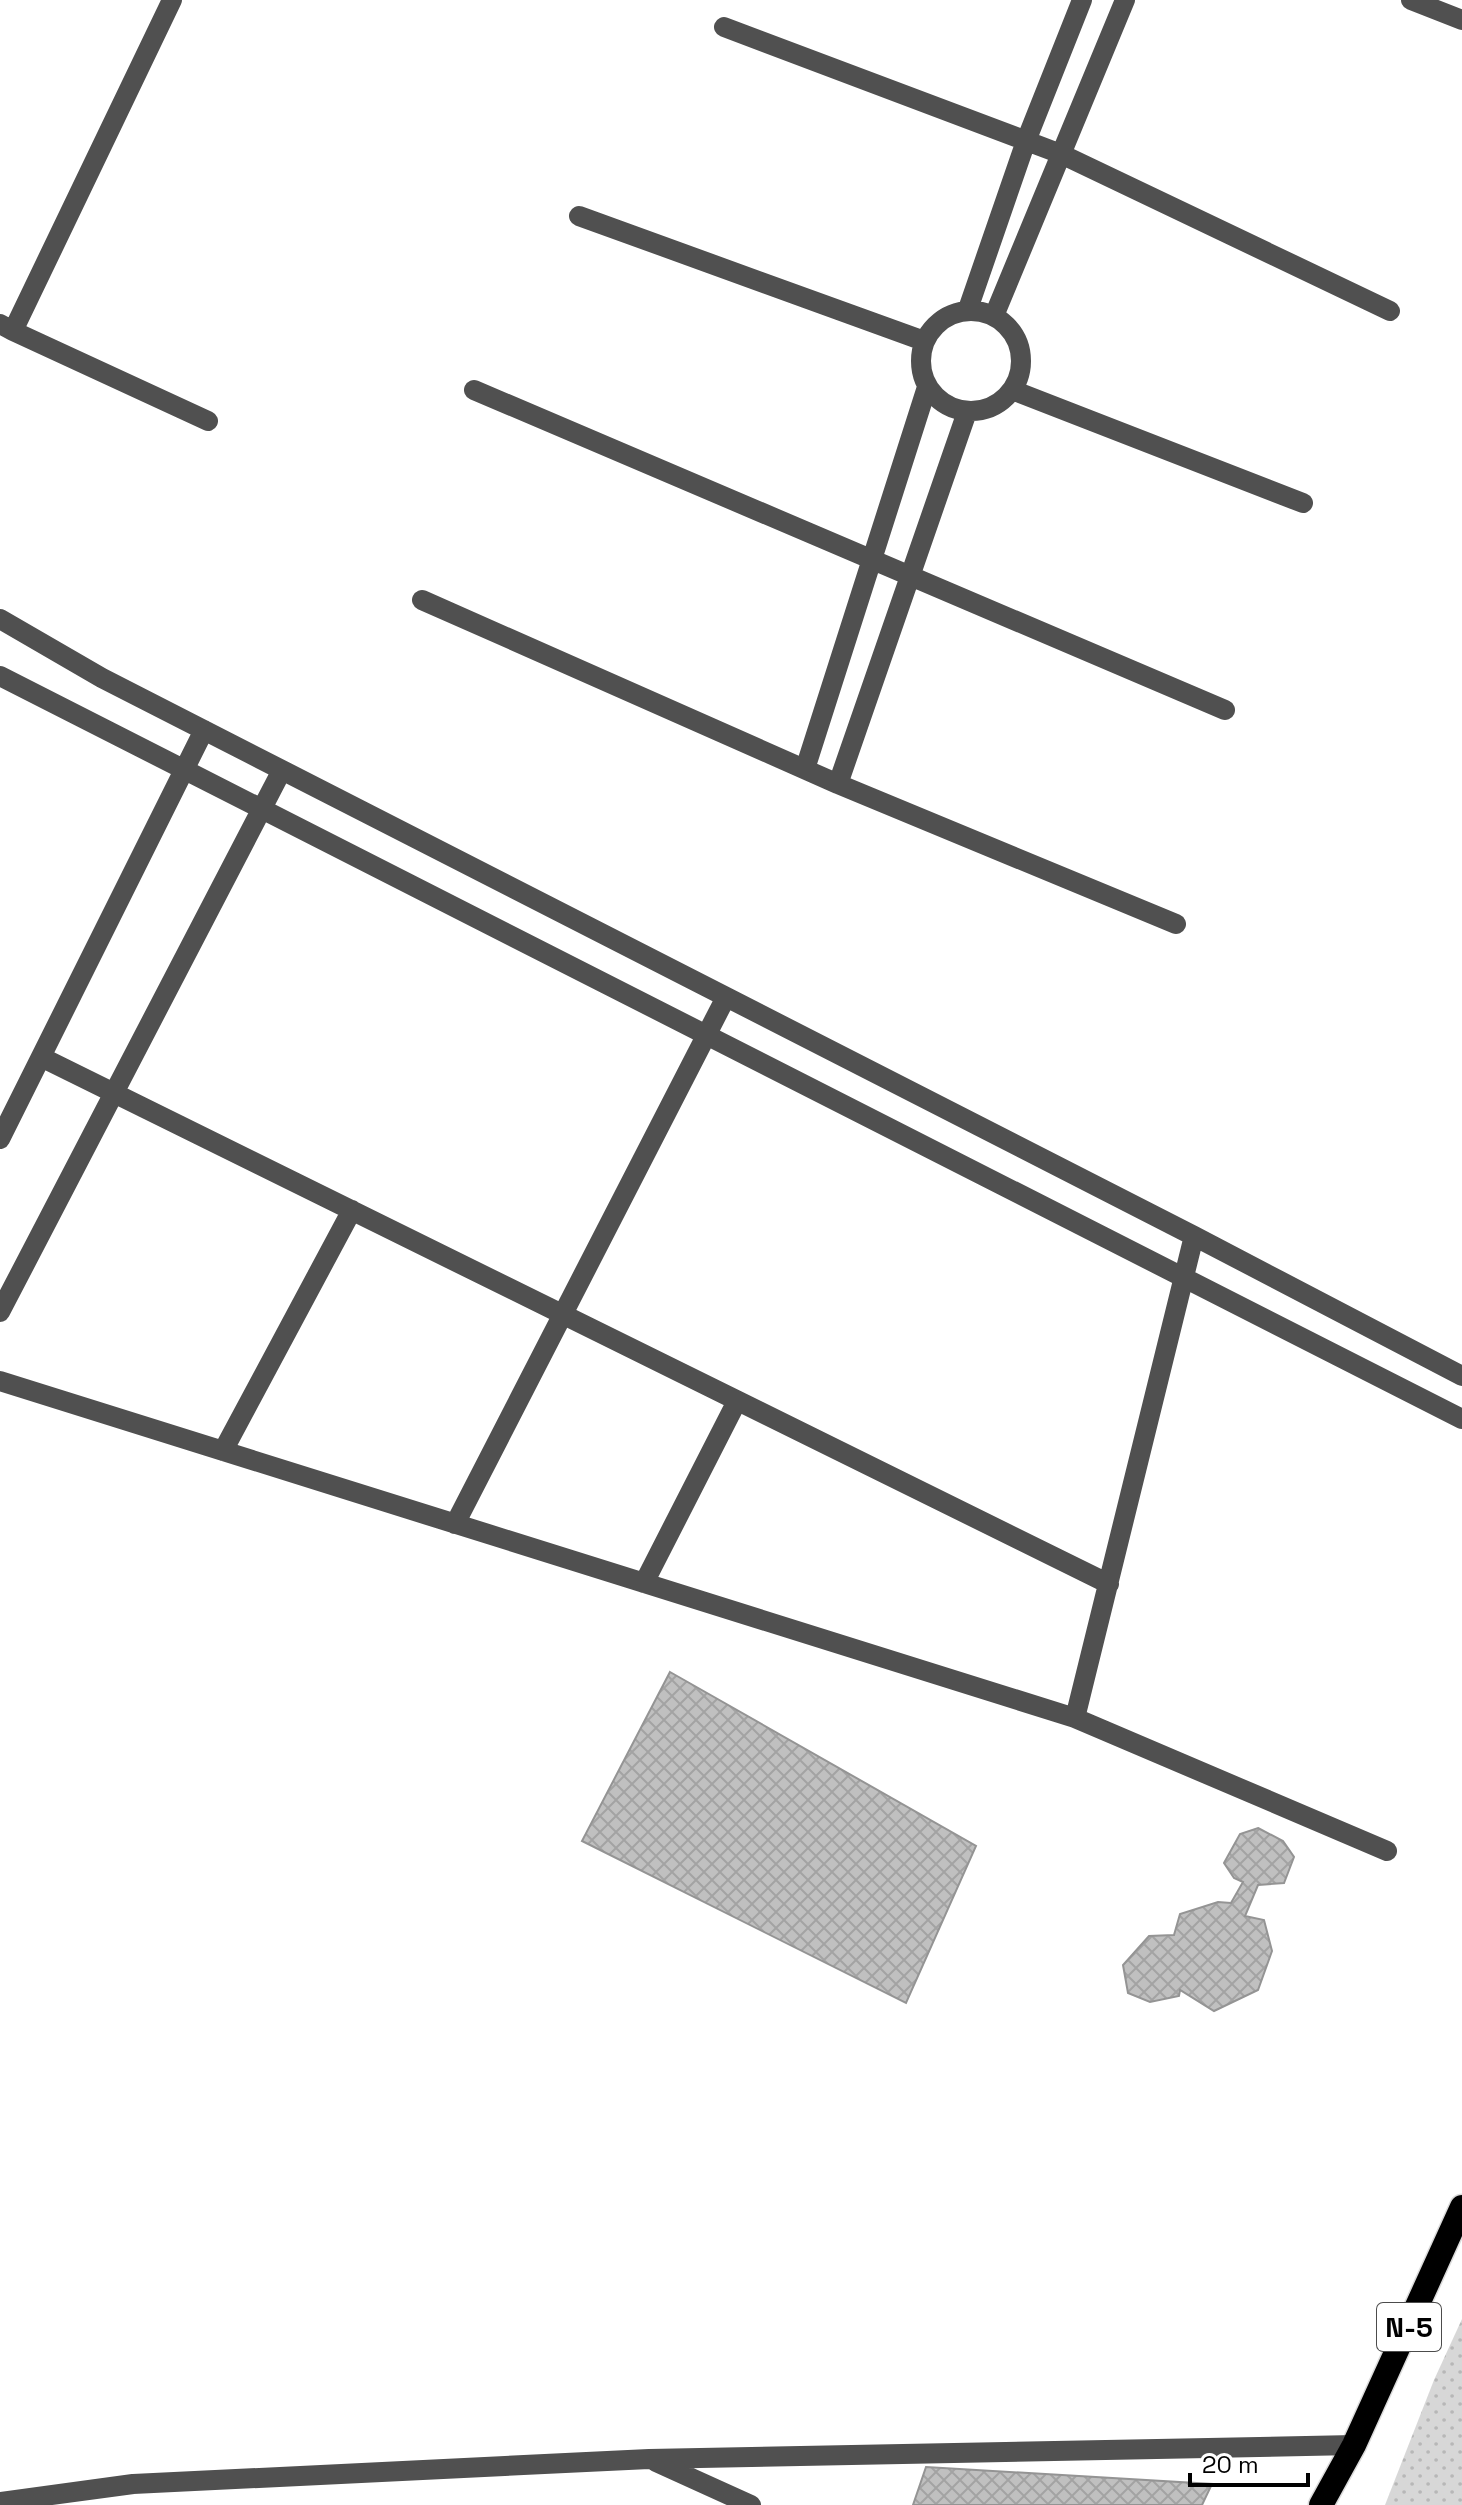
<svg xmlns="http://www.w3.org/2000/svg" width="1462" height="2505" viewBox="0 0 1462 2505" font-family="'Space Grotesk',sans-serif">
<defs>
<pattern id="grass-dots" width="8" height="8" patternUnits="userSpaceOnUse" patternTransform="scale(2)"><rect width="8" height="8" fill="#d7d7d7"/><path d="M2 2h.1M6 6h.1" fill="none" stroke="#b7b7b7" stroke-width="1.8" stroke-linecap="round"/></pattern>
<pattern id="building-cross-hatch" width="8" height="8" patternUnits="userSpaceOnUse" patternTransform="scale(2)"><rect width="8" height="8" fill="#c0c0c0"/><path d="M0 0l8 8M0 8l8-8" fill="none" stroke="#a3a3a3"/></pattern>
</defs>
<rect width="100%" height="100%" fill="#fff"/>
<path fill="url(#grass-dots)" d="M 1462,2319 L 1462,2505 L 1385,2505 L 1434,2380 Z"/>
<path fill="url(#building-cross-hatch)" stroke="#949494" stroke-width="2" d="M 670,1672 L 976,1846 L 906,2003 L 582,1841 Z
M 1258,1828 L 1283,1841 L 1294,1857 L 1284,1883 L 1258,1885 L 1245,1916 L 1264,1920 L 1272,1951 L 1258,1990 L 1214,2011 L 1180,1990 L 1179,1996 L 1150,2002 L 1128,1993 L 1123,1965 L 1149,1936 L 1174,1935 L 1180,1914 L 1218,1902 L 1231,1903 L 1243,1882 L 1234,1878 L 1224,1863 L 1240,1834 Z
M 926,2467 L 1212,2484 L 1202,2505 L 913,2505 Z"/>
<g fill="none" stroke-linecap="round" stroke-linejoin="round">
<g stroke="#dbdbdb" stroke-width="27">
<path id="highway" d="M 1321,2505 L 1354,2445 L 1462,2207"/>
</g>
<path stroke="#505050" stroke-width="20" d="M 1411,0 L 1462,20
M 724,27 L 1061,154 L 1390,311
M 579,216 L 924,341
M 968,309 L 1026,141 L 1082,0
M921 361a50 50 0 1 1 100 0a50 50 0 1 1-100 0Z
M 994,316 L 1125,0
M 0,324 L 13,331 L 172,0
M 13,331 L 208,421
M 474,390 L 1225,710
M 1012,390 L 1303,503
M 422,600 L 838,784 L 1176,924
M 0,619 L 102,678 L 1194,1236 L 1462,1376
M 0,676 L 1462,1419
M 805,769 L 927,387
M 838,784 L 967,412
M 41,1057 L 1109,1584
M 0,1139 L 204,730
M 0,1312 L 282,770
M 0,1381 L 1075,1718 L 1194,1236
M 223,1451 L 352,1210
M 455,1524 L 726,997
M 644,1583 L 737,1401
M 1075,1718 L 1387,1851
M 656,2462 L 751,2505
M 0,2502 L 133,2484 L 649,2459 L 1354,2445"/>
<use href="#highway" stroke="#000" stroke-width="24"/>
</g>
<g text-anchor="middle" stroke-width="7" stroke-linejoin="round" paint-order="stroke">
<rect fill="#fff" stroke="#4c4c4c" stroke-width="2" x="1377" y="2303" width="64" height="48" rx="6"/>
<g font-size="28" font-weight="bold" fill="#000">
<text x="1409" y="2337">N-5</text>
</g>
</g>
<path d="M1190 2473v12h118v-12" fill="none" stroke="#000000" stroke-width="4"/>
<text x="1202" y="2473" font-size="24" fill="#000000" stroke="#ffffff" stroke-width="6" paint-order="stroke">20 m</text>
</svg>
